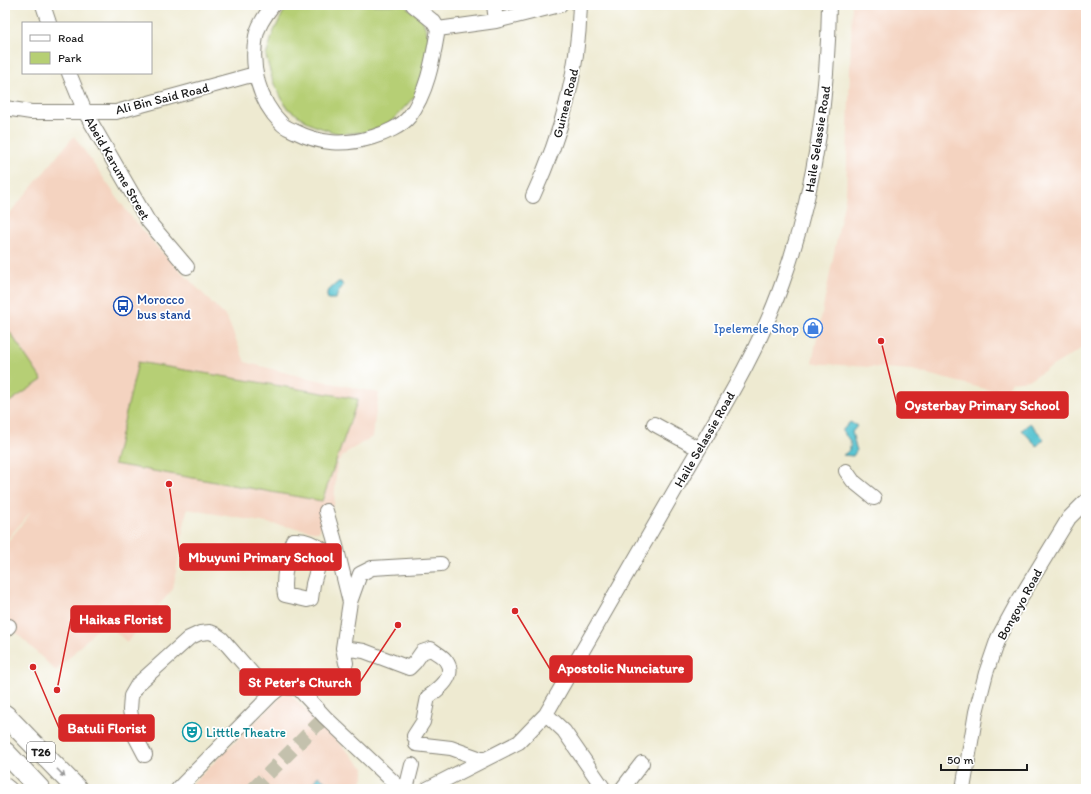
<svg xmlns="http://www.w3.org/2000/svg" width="1091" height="794" viewBox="0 0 1091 794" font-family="Itim,sans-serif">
<rect width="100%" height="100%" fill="#fff"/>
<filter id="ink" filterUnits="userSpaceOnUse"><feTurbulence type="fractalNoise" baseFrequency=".025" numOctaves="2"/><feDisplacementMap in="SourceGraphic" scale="8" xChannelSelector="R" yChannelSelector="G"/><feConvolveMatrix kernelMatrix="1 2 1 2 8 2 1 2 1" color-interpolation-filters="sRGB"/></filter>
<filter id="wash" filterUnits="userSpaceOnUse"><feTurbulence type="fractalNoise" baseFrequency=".012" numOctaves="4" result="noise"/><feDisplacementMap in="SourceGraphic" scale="16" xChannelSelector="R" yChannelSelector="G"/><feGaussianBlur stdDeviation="0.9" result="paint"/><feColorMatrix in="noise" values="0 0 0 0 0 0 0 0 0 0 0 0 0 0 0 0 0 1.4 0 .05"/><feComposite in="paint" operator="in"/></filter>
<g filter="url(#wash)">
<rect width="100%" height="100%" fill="#eeead1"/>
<path fill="#f4d3c0" d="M 852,5 L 1086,5 L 1086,346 L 1029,380 L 1012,382 L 1004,394 L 912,370 L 812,363 L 846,193 Z
M 74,136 L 128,213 L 157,247 L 227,318 L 245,362 L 299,376 L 379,393 L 372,437 L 347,452 L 337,462 L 334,505 L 326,511 L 319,532 L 187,509 L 173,589 L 127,642 L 104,622 L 56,671 L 5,622 L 5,545 L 26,519 L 31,511 L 5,542 L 5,219 Z
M 287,691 L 364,768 L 364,778 L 359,789 L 187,789 Z"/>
<path fill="#b6cf74" stroke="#697648" d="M 290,5 L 404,5 L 422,19 L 430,40 L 425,68 L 415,96 L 392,121 L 368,132 L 339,134 L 312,125 L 287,108 L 273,82 L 266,56 L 273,33 L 283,13 Z
M 5,325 L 42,380 L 5,405 Z
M 138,362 L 358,399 L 322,501 L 114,464 Z"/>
<path fill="#58c4d2" stroke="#3a7077" d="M 338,282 L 341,282 L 343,286 L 338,292 L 336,299 L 328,299 L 327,296 L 327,292 Z
M 850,422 L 857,426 L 852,432 C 854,438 854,444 857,450 L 853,456 L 843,455 C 852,450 853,442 845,435 L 845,433 L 842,431 Z
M 1030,423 L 1044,439 L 1037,446 L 1022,430 Z
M 318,776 L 327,783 L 322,789 L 308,789 Z"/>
</g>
<g filter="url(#ink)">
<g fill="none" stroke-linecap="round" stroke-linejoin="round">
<path stroke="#c4c1ad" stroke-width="14" stroke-dasharray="14 7" stroke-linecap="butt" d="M 253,789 L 325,717"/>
<g stroke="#858376" stroke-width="16">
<path id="minor" d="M 43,5 L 49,23
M 273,5 C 266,14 258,25 256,36 C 250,67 259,101 281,123 C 284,127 290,129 294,131 C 320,144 344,146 373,137 C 384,134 402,126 409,117 C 428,92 433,58 438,29 L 434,22 L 413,5
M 494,5 L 496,21
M 438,29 L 496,21 L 560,5
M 69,73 L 85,112 L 148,221 L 187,267
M 5,108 L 31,112 L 116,112 L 255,74
M 533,196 C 562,133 578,75 580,5
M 654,424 L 699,449
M 846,471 L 853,481 L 874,498
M 326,511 L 334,538 L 350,602 L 343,648 L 346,663
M 326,552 C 316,544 306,539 293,540 C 287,553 282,582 285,595 L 307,600 L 311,599 L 313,584 L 317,570 L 320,560 L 326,552 L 337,552
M 350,602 L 360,574 L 372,568 L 441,564
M 5,630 L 9,626
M 343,648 L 364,651 L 409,668 L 415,662 L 422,652 L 431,649 C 436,653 443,656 446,661 C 457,676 439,689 428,697 L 423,722 L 414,736
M 546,714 L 564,731 L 604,789
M 416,744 L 451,748 L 484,760
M 145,755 L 134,734 L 130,710 L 131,696 L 138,684 L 189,638 L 200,633 L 210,632 L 215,634 L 222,639 L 271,695
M 5,785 L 10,789
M 178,789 L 271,695 L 281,687 L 298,688 L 325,717 L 401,789
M 406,789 L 412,765
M 427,789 L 519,742 L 546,714 C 593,633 639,552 686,471 C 721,411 759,350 782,284 C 814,195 828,100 829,5
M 622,789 L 642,763
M 963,789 L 976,712 L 986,673 L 998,638 L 1016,605 L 1069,518 L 1086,501"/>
</g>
<g stroke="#858376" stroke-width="22">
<path id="highway" d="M 5,715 L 77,789
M 5,752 L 40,789"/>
</g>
<use href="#minor" stroke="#fff" stroke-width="14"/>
<use href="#highway" stroke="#fff" stroke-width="20"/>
</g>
<defs><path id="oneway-solid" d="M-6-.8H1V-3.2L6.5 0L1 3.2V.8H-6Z"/></defs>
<use fill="#999" href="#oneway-solid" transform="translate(61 773) rotate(46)"/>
</g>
<defs>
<g id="bus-ring" transform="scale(1)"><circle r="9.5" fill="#fff" stroke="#1a4fb4" stroke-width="1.5"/><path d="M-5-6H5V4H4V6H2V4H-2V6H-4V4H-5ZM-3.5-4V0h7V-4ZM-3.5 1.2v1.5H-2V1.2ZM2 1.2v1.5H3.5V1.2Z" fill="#1a4fb4"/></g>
<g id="shop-ring" transform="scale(1)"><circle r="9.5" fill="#fff" stroke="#3f7fe0" stroke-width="1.5"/><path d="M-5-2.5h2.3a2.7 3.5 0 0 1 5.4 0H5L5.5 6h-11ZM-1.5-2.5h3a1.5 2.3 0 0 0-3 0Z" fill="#3f7fe0"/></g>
<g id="theatre-ring" transform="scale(1)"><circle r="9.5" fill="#fff" stroke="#0f9aa8" stroke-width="1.5"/><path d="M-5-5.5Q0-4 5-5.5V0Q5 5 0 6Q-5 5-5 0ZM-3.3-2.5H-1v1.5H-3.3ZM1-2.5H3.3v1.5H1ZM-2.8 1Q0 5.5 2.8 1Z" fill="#0f9aa8"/></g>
</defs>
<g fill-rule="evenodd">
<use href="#bus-ring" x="123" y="306"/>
<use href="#shop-ring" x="813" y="328"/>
<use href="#theatre-ring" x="192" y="732"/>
</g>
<g text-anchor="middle" stroke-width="3.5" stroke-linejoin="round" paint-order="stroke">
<rect fill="#fff" stroke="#606060" stroke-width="1" x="27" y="742" width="28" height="20" rx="3"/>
<g font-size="12" font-weight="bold" fill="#1c1c1c">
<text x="41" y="756">T26</text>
</g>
<g font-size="13" fill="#1c1c1c" stroke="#fff">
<text transform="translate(162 98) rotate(-14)" y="5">Ali Bin Said Road</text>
<text transform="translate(565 103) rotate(-76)" y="5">Guinea Road</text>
<text transform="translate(817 139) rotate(-81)" y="5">Haile Selassie Road</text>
<text transform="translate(118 168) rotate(60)" y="5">Abeid Karume Street</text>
<text transform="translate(704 439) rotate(-60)" y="5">Haile Selassie Road</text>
<text transform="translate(1019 604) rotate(-61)" y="5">Bongoyo Road</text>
</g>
<g font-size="13" fill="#164399" stroke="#fff" text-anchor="start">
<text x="137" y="304">Morocco<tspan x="137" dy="15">bus stand</tspan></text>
</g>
<g font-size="13" fill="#366cbe" stroke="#fff" text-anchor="end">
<text x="799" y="333">Ipelemele Shop</text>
</g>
<g font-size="13" fill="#0d838f" stroke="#fff" text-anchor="start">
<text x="206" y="737">Litttle Theatre</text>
</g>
</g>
<path fill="none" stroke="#d62828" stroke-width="1.5" d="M881 341L897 405M169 484L180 557M57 690L71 619M515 611L550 669M398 625L360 682M33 667L59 728"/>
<g fill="#d62828" stroke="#fff" stroke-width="1.5">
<circle cx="881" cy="341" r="4"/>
<circle cx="169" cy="484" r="4"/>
<circle cx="57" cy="690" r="4"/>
<circle cx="515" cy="611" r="4"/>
<circle cx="398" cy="625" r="4"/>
<circle cx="33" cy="667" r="4"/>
</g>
<g fill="#d62828" stroke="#d62828" stroke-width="1.5">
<rect x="897" y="392" width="171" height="26" rx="4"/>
<rect x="180" y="544" width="161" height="26" rx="4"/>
<rect x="71" y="606" width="99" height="26" rx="4"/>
<rect x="550" y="656" width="142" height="26" rx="4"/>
<rect x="240" y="669" width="120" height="26" rx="4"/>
<rect x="59" y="715" width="95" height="26" rx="4"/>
</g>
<g font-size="14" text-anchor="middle" font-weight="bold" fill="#fff">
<text x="982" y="410">Oysterbay Primary School</text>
<text x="261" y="562">Mbuyuni Primary School</text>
<text x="121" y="624">Haikas Florist</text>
<text x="621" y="673">Apostolic Nunciature</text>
<text x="300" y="687">St Peter's Church</text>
<text x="107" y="733">Batuli Florist</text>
</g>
<rect width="1091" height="794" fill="none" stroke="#fff" stroke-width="20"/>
<rect x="22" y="22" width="130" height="52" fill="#ffffff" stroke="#a4a4a4"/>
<rect x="30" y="35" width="20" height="6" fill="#ffffff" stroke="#a4a4a4"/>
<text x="58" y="42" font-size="12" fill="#1c1c1c">Road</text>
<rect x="30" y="52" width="20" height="12" fill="#b6cf74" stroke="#a4a4a4"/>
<text x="58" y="62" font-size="12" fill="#1c1c1c">Park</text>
<path d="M941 764v6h86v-6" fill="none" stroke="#1c1c1c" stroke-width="2"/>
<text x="947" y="764" font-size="12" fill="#1c1c1c" stroke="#ffffff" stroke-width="3" paint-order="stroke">50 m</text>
</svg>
